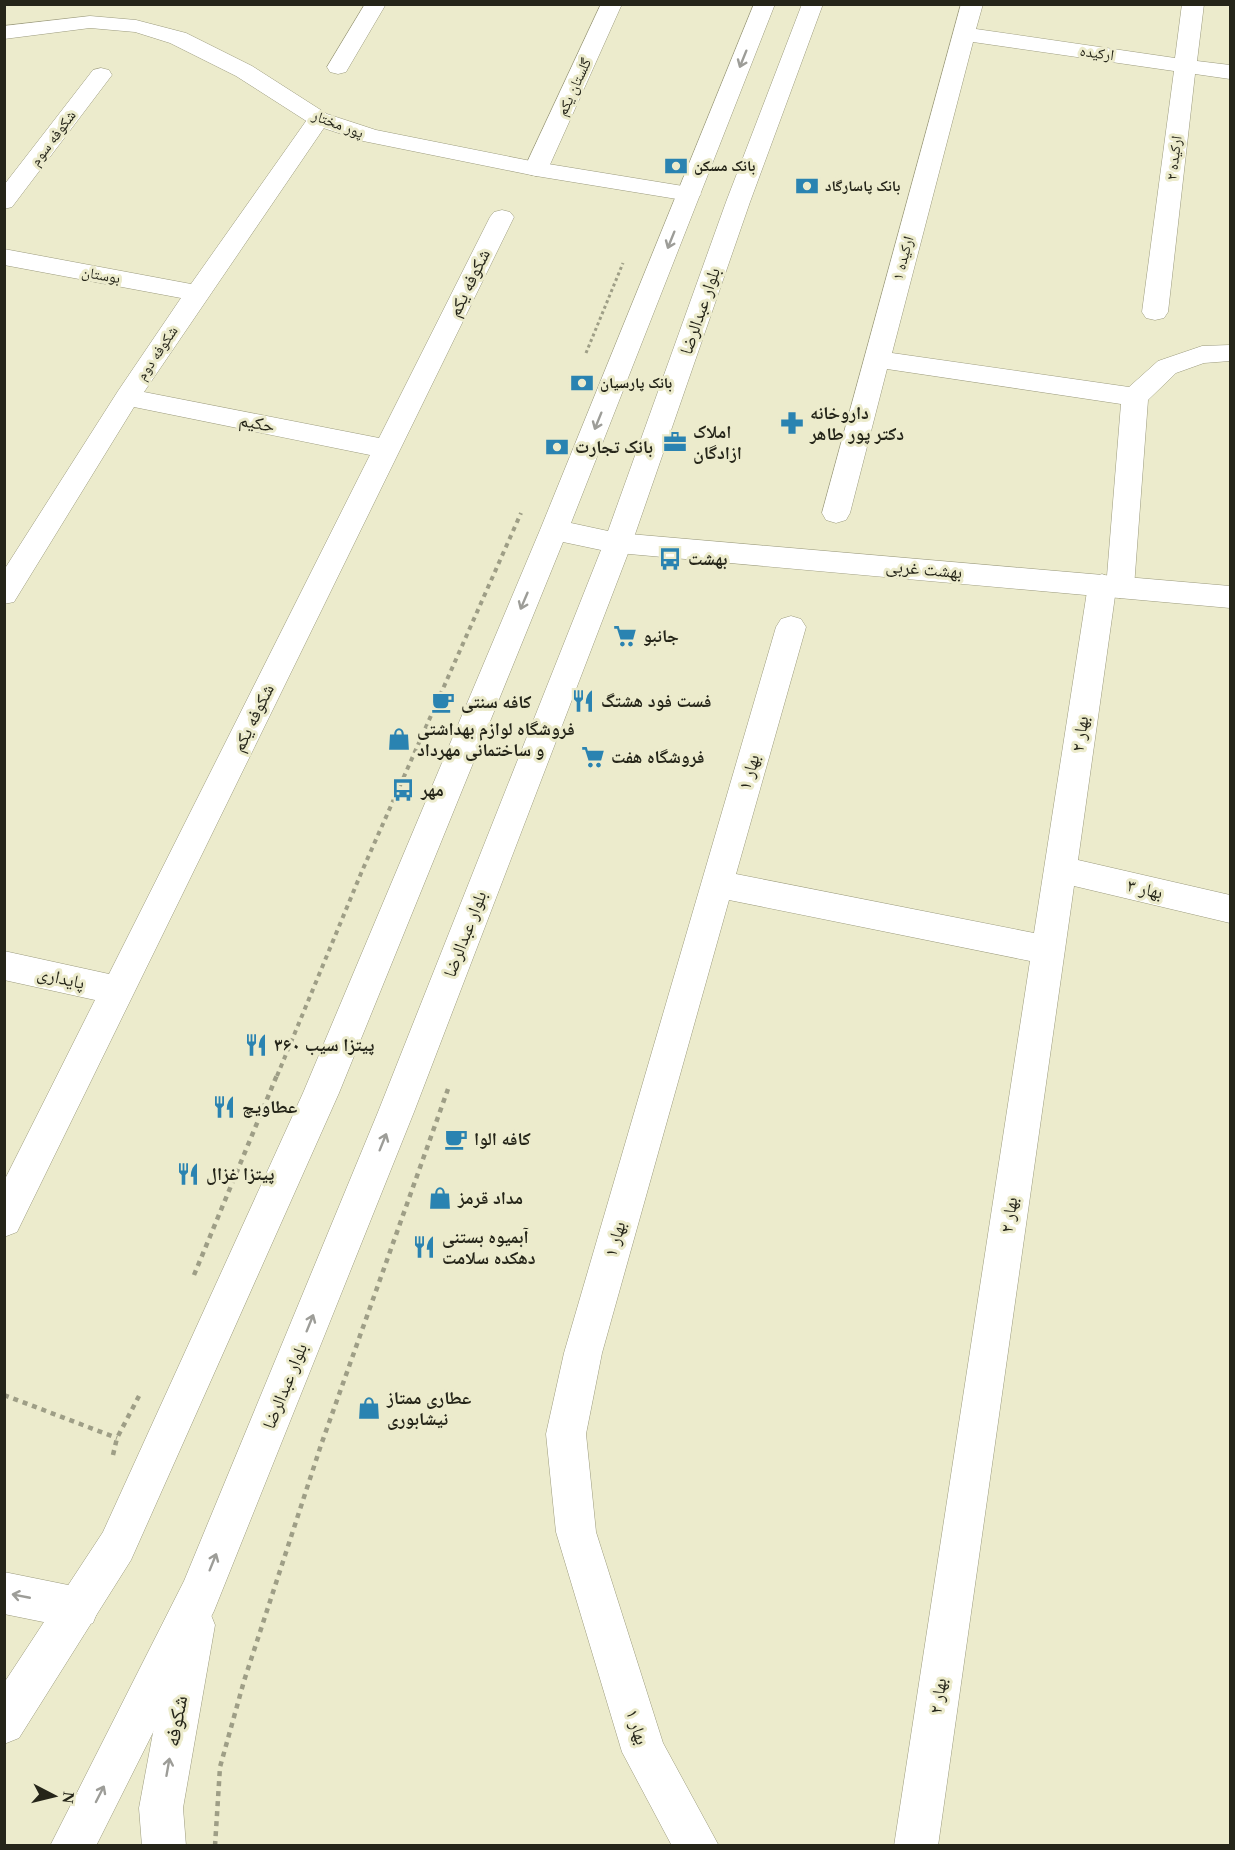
<svg xmlns="http://www.w3.org/2000/svg" width="1235" height="1850" viewBox="0 0 1235 1850" font-family="'Times New Roman','Noto Naskh Arabic',serif">
<rect width="100%" height="100%" fill="#ecebcc"/>
<g fill="none" stroke-linecap="round" stroke-linejoin="round">
<g stroke="#9c9b7e" stroke-width="1">
<path id="street" d="M 365,4 L 386,4 L 346,72 L 338,74 L 330,72 L 327,67 Z
M 601,4 L 622,4 L 548,169 L 544,174 L 536,176 L 528,174 L 524,169 Z
M 961,4 L 983,4 L 976,29 L 1175,58 L 1182,4 L 1204,4 L 1197,61 L 1230,65 L 1230,79 L 1195,74 L 1168,312 L 1164,318 L 1155,320 L 1146,318 L 1142,312 L 1174,71 L 973,42 L 892,353 L 1129,387 L 1158,361 L 1202,346 L 1230,345 L 1230,361 L 1204,363 L 1176,373 L 1148,400 L 1134,587 L 1130,594 L 1120,598 L 1115,596 L 1078,860 L 1230,895 L 1230,923 L 1074,886 L 938,1846 L 894,1846 L 1030,961 L 729,900 L 602,1353 L 586,1434 L 596,1532 L 663,1743 L 719,1846 L 672,1846 L 622,1752 L 556,1532 L 546,1434 L 564,1353 L 776,627 L 781,619 L 791,616 L 801,619 L 806,627 L 736,874 L 1034,933 L 1088,585 L 1092,578 L 1102,574 L 1107,576 L 1121,404 L 887,369 L 850,513 L 846,520 L 836,523 L 826,520 L 822,513 Z
M 101,68 L 109,70 L 112,75 L 12,207 L 4,209 L 4,185 L 93,70 Z
M 319,112 L 327,114 L 330,119 L 144,392 L 379,438 L 490,217 L 494,212 L 502,210 L 510,212 L 514,217 L 17,1232 L 4,1237 L 4,1181 L 95,1000 L 4,980 L 4,951 L 109,974 L 370,455 L 134,407 L 14,602 L 4,604 L 4,570 L 118,391 L 181,298 L 4,265 L 4,249 L 191,284 L 311,114 Z"/>
</g>
<g stroke="#9c9b7e" stroke-width="1">
<path id="secondary" d="M 90,16 L 136,20 L 186,33 L 252,66 L 327,114 L 376,130 L 536,162 L 689,187 L 697,189 L 701,194 L 697,199 L 689,201 L 536,176 L 363,141 L 311,124 L 236,76 L 170,43 L 135,32 L 90,28 L 4,39 L 4,26 Z
M 618,533 L 1230,586 L 1230,608 L 618,553 L 608,550 L 604,543 L 608,536 Z
M 4,1572 L 78,1587 L 93,1593 L 99,1608 L 93,1623 L 78,1629 L 4,1614 Z
M 194,1604 L 209,1610 L 215,1625 L 183,1808 L 186,1846 L 142,1846 L 139,1808 L 173,1625 L 179,1610 Z"/>
</g>
<g stroke="#9c9b7e" stroke-width="1">
<path id="primary" d="M 754,4 L 775,4 L 571,523 L 608,531 L 726,202 L 802,4 L 823,4 L 750,202 L 632,543 L 414,1112 L 214,1611 L 96,1846 L 50,1846 L 184,1581 L 378,1112 L 601,550 L 563,542 L 339,1093 L 131,1560 L 19,1738 L 4,1744 L 4,1683 L 103,1532 L 303,1093 L 540,530 Z"/>
</g>
<path stroke="#9e9e86" stroke-width="3" stroke-dasharray="3 3" stroke-linecap="butt" d="M 586,353 L 623,263"/>
<path stroke="#9e9e86" stroke-width="4" stroke-dasharray="4.5 4.5" stroke-linecap="butt" d="M 277,1076 L 362,871 L 521,513"/>
<path stroke="#9e9e86" stroke-width="4.5" stroke-dasharray="5 5" stroke-linecap="butt" d="M 194,1275 L 277,1075
M 4,1395 L 117,1438
M 113,1455 L 117,1438 L 139,1396
M 215,1846 L 220,1767 L 244,1681 L 321,1445 L 448,1089"/>
<use href="#street" fill="#fff" fill-rule="evenodd"/>
<use href="#secondary" fill="#fff" fill-rule="evenodd"/>
<use href="#primary" fill="#fff" fill-rule="evenodd"/>
</g>
<defs><path id="oneway-shaft" d="M-6 0H5M1.5-3L5.5 0L1.5 3" fill="none" stroke-width="1.6" stroke-linecap="round" stroke-linejoin="round" transform="scale(1.5)"/></defs>
<g stroke="#9d9d98">
<use href="#oneway-shaft" transform="translate(743 59) rotate(112)"/>
<use href="#oneway-shaft" transform="translate(671 240) rotate(112)"/>
<use href="#oneway-shaft" transform="translate(598 421) rotate(112)"/>
<use href="#oneway-shaft" transform="translate(524 601) rotate(113)"/>
<use href="#oneway-shaft" transform="translate(383 1142) rotate(-68)"/>
<use href="#oneway-shaft" transform="translate(310 1323) rotate(-68)"/>
<use href="#oneway-shaft" transform="translate(213 1562) rotate(-68)"/>
<use href="#oneway-shaft" transform="translate(21 1596) rotate(-169)"/>
<use href="#oneway-shaft" transform="translate(168 1767) rotate(-80)"/>
<use href="#oneway-shaft" transform="translate(100 1794) rotate(-63)"/>
</g>
<defs>
<g id="bank-bare" transform="scale(1.8)"><path d="M-6-4H6V4H-6ZM0-2.3a2.3 2.3 0 1 0 0 4.6a2.3 2.3 0 1 0 0-4.6Z" fill="#2a83b1" stroke="#ecebcc" stroke-width="2.5" paint-order="stroke"/></g>
<g id="pharmacy-bare" transform="scale(1.8)"><path d="M-2-6h4v4h4v4h-4v4h-4v-4h-4v-4h4Z" fill="#2a83b1" stroke="#ecebcc" stroke-width="2.5" paint-order="stroke"/></g>
<g id="office-bare" transform="scale(1.8)"><path d="M-6-3h4V-5.5h4V-3h4V5H-6ZM-1-4.5V-3h2v-1.5ZM-6 0V1H6V0Z" fill="#2a83b1" stroke="#ecebcc" stroke-width="2.5" paint-order="stroke"/></g>
<g id="bus-bare" transform="scale(1.8)"><path d="M-5-6H5V4H4V6H2V4H-2V6H-4V4H-5ZM-3.5-4V0h7V-4ZM-3.5 1.2v1.5H-2V1.2ZM2 1.2v1.5H3.5V1.2Z" fill="#2a83b1" stroke="#ecebcc" stroke-width="2.5" paint-order="stroke"/></g>
<g id="supermarket-bare" transform="scale(1.8)"><path d="M-6-5.5h2.5l.6 2H6L4.5 2H-2.5L-4.4-4H-6ZM-1.5 3.2a1.3 1.3 0 1 0 .1 0ZM3 3.2a1.3 1.3 0 1 0 .1 0Z" fill="#2a83b1" stroke="#ecebcc" stroke-width="2.5" paint-order="stroke"/></g>
<g id="restaurant-bare" transform="scale(1.8)"><path d="M-5-6h1v4h1v-4h1v4h1v-4h1v5L-1.5 .5V6h-2V.5L-5-1ZM5-6V6H3V1.5H1.5Q1.5-4 5-6Z" fill="#2a83b1" stroke="#ecebcc" stroke-width="2.5" paint-order="stroke"/></g>
<g id="cafe-bare" transform="scale(1.8)"><path d="M-5.5-4.5H6V0H3Q3 3.5 0 3.5H-2.5Q-5.5 3.5-5.5 0ZM3-3.2v2h1.7v-2ZM-6 4.5H4V6H-6Z" fill="#2a83b1" stroke="#ecebcc" stroke-width="2.5" paint-order="stroke"/></g>
<g id="shop-bare" transform="scale(1.8)"><path d="M-5-2.5h2.3a2.7 3.5 0 0 1 5.4 0H5L5.5 6h-11ZM-1.5-2.5h3a1.5 2.3 0 0 0-3 0Z" fill="#2a83b1" stroke="#ecebcc" stroke-width="2.5" paint-order="stroke"/></g>
</defs>
<g fill-rule="evenodd">
<use href="#bank-bare" x="676" y="166"/>
<use href="#bank-bare" x="807" y="186"/>
<use href="#bank-bare" x="582" y="383"/>
<use href="#pharmacy-bare" x="792" y="423"/>
<use href="#office-bare" x="675" y="442"/>
<use href="#bank-bare" x="557" y="447"/>
<use href="#bus-bare" x="670" y="559"/>
<use href="#supermarket-bare" x="625" y="636"/>
<use href="#restaurant-bare" x="583" y="701"/>
<use href="#cafe-bare" x="443" y="702"/>
<use href="#shop-bare" x="399" y="739"/>
<use href="#supermarket-bare" x="593" y="757"/>
<use href="#bus-bare" x="403" y="790"/>
<use href="#restaurant-bare" x="256" y="1045"/>
<use href="#restaurant-bare" x="224" y="1107"/>
<use href="#cafe-bare" x="456" y="1139"/>
<use href="#restaurant-bare" x="188" y="1174"/>
<use href="#shop-bare" x="440" y="1198"/>
<use href="#restaurant-bare" x="424" y="1247"/>
<use href="#shop-bare" x="369" y="1408"/>
</g>
<g text-anchor="middle" stroke-width="6" stroke-linejoin="round" paint-order="stroke">
<g font-size="15" fill="#252519" stroke="#ecebcc">
<text transform="translate(1097 53) rotate(8)" y="5">ارکیده</text>
<text transform="translate(574 87) rotate(-65)" y="5">گلستان یکم</text>
<text transform="translate(338 124) rotate(21)" y="5">پور مختار</text>
<text transform="translate(53 138) rotate(-53)" y="5">شکوفه سوم</text>
<text transform="translate(1174 158) rotate(-83)" y="5">ارکیده ۲</text>
<text transform="translate(903 258) rotate(-75)" y="5">ارکیده ۱</text>
<text transform="translate(101 275) rotate(10)" y="5">بوستان</text>
<text transform="translate(157 353) rotate(-56)" y="5">شکوفه دوم</text>
</g>
<g font-size="15" font-weight="bold" fill="#252519" stroke="#ecebcc" text-anchor="start">
<text x="694" y="171">بانک مسکن</text>
<text x="825" y="191">بانک پاسارگاد</text>
<text x="600" y="388">بانک پارسیان</text>
</g>
<g font-size="18" fill="#252519" stroke="#ecebcc">
<text transform="translate(469 283) rotate(-64)" y="6">شکوفه یکم</text>
<text transform="translate(700 311) rotate(-71)" y="6">بلوار عبدالرضا</text>
<text transform="translate(257 423) rotate(11)" y="6">حکیم</text>
<text transform="translate(924 569) rotate(5)" y="6">بهشت غربی</text>
<text transform="translate(253 718) rotate(-64)" y="6">شکوفه یکم</text>
<text transform="translate(1080 734) rotate(-82)" y="6">بهار ۲</text>
<text transform="translate(749 772) rotate(-74)" y="6">بهار ۱</text>
<text transform="translate(1145 889) rotate(13)" y="6">بهار ۳</text>
<text transform="translate(465 934) rotate(-69)" y="6">بلوار عبدالرضا</text>
<text transform="translate(61 978) rotate(13)" y="6">پایداری</text>
<text transform="translate(1009 1215) rotate(-82)" y="6">بهار ۲</text>
<text transform="translate(615 1239) rotate(-74)" y="6">بهار ۱</text>
<text transform="translate(285 1386) rotate(-68)" y="6">بلوار عبدالرضا</text>
<text transform="translate(938 1696) rotate(-82)" y="6">بهار ۲</text>
<text transform="translate(637 1727) rotate(72)" y="6">بهار ۱</text>
</g>
<g font-size="18" font-weight="bold" fill="#252519" stroke="#ecebcc" text-anchor="start">
<text x="810" y="419">داروخانه<tspan x="810" dy="21">دکتر پور طاهر</tspan></text>
<text x="693" y="438">املاک<tspan x="693" dy="21">ازادگان</tspan></text>
<text x="575" y="453">بانک تجارت</text>
<text x="688" y="565">بهشت</text>
<text x="643" y="642">جانبو</text>
<text x="601" y="707">فست فود هشتگ</text>
<text x="461" y="708">کافه سنتی</text>
<text x="417" y="735">فروشگاه لوازم بهداشتی<tspan x="417" dy="21">و ساختمانی مهرداد</tspan></text>
<text x="611" y="763">فروشگاه هفت</text>
<text x="421" y="796">مهر</text>
<text x="274" y="1051">پیتزا سیب ٣۶٠</text>
<text x="242" y="1113">عطاویچ</text>
<text x="474" y="1145">کافه الوا</text>
<text x="206" y="1180">پیتزا غزال</text>
<text x="458" y="1204">مداد قرمز</text>
<text x="442" y="1243">آبمیوه بستنی<tspan x="442" dy="21">دهکده سلامت</tspan></text>
<text x="387" y="1404">عطاری ممتاز<tspan x="387" dy="21">نیشابوری</tspan></text>
</g>
<g font-size="21" fill="#252519" stroke="#ecebcc">
<text transform="translate(176 1721) rotate(-80)" y="7">شکوفه</text>
</g>
</g>
<rect width="1235" height="1850" fill="none" stroke="#252519" stroke-width="12"/>
<g transform="translate(54 1796) rotate(97)" stroke="#ecebcc" stroke-width="4.5" paint-order="stroke">
<path d="M0-4.5L10 22L0 15L-10 22Z" fill="#252519"/>
<text y="-9" font-size="16" font-weight="bold" text-anchor="middle" fill="#252519">N</text>
</g>
</svg>
